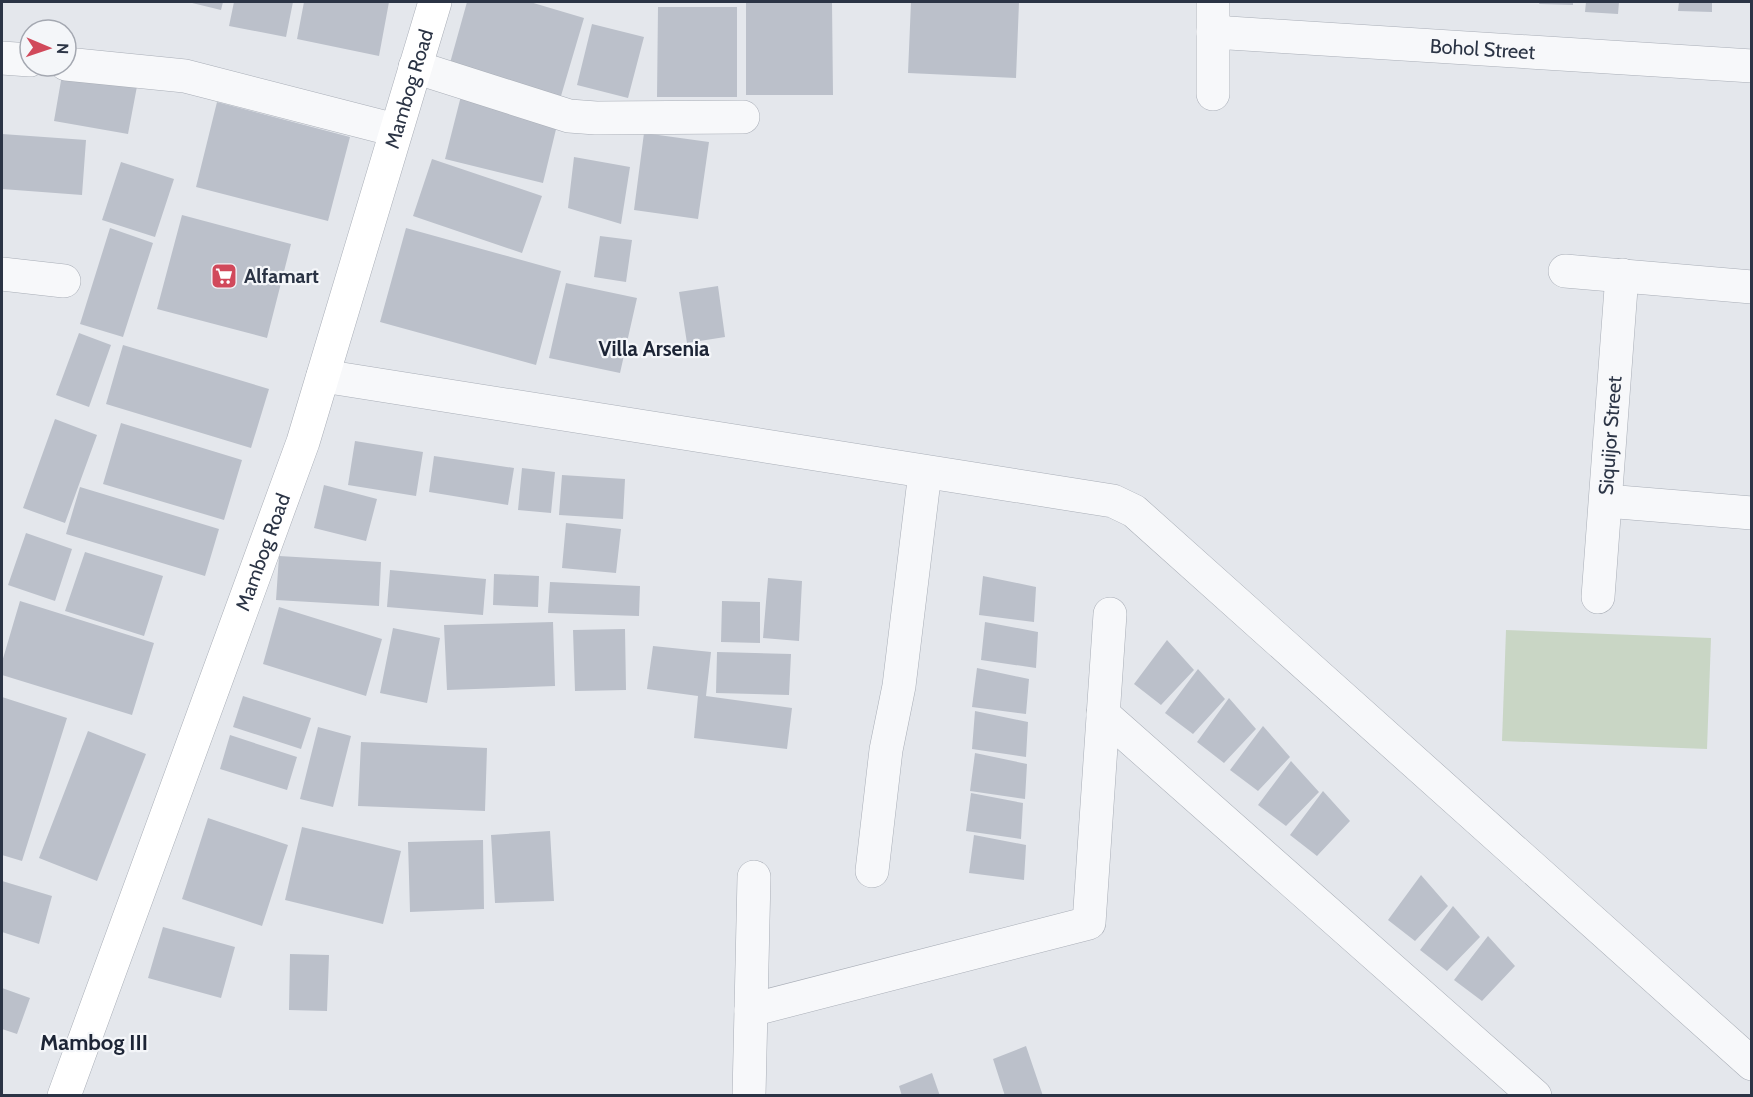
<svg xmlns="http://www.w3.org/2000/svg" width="1753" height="1097" viewBox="0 0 1753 1097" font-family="Cabin,sans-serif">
<rect width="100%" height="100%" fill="#e4e7ec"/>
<path fill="#c9d6c5" d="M 1506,630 L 1711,638 L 1707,749 L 1502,741 Z"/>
<path fill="#bbc0ca" d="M 188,2 L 223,2 L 221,10 Z
M 234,2 L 293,2 L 286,37 L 229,26 Z
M 304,2 L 389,2 L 379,56 L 297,39 Z
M 467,2 L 530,2 L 584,18 L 561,96 L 450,63 Z
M 746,2 L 832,2 L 833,95 L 746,95 Z
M 911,2 L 1019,2 L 1016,78 L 908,73 Z
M 1540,2 L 1573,2 L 1573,5 L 1539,4 Z
M 1586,2 L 1619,2 L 1618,14 L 1585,12 Z
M 1679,2 L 1712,2 L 1712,12 L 1678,11 Z
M 658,7 L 737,7 L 737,97 L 657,97 Z
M 592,24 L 644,37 L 628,98 L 577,85 Z
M 63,69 L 138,81 L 128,134 L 54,121 Z
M 461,96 L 558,121 L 543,183 L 445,159 Z
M 217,102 L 350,137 L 328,221 L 196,187 Z
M 644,133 L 709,142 L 698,219 L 634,210 Z
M 2,134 L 86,140 L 82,195 L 2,189 Z
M 574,157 L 630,167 L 621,224 L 568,208 Z
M 432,159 L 542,196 L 522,253 L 413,216 Z
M 121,162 L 174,179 L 155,237 L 102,220 Z
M 182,215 L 291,244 L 267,338 L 157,309 Z
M 110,228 L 153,243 L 123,337 L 80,324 Z
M 406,228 L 561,271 L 536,365 L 380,322 Z
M 600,236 L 632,240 L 626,282 L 594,277 Z
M 566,283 L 637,298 L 620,373 L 549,358 Z
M 718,286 L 725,337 L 687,343 L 679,292 Z
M 79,333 L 111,345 L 89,407 L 56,395 Z
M 123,345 L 269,389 L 251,448 L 106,404 Z
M 55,419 L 97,435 L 65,523 L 23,508 Z
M 121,423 L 242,460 L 224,520 L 103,484 Z
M 355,441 L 423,452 L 416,496 L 348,485 Z
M 434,456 L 514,468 L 508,505 L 429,492 Z
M 522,468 L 555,472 L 551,513 L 518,510 Z
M 562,475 L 625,479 L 623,519 L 559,515 Z
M 324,485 L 377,499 L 366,541 L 314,528 Z
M 80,487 L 219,529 L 205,576 L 66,534 Z
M 566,523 L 621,529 L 616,573 L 562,568 Z
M 26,533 L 72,549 L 55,601 L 8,585 Z
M 85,552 L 163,576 L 144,636 L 65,611 Z
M 279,556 L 381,562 L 379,606 L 276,600 Z
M 390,570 L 486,579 L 483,615 L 387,607 Z
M 494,574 L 539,576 L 538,607 L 493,605 Z
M 983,576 L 1036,587 L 1034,622 L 979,615 Z
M 768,578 L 802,581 L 799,641 L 763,638 Z
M 550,582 L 640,586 L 639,616 L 548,613 Z
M 20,601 L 154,643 L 132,715 L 2,675 L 2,662 Z
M 722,601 L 760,602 L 760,643 L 721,642 Z
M 279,607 L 382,639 L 366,696 L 263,664 Z
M 553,622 L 555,686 L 447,690 L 444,625 Z
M 985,622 L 1038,632 L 1036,668 L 981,660 Z
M 393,628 L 440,638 L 427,703 L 380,693 Z
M 625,629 L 626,690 L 575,691 L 573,630 Z
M 1167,640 L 1194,670 L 1161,705 L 1134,684 Z
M 653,646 L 711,652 L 706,696 L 792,708 L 787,749 L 694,738 L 698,696 L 647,689 Z
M 717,652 L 791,654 L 789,695 L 716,693 Z
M 977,668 L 1029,679 L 1026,714 L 972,707 Z
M 1198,669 L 1225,699 L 1193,734 L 1165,713 Z
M 243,696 L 311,718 L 301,749 L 233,727 Z
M 2,697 L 67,718 L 22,861 L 2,855 Z
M 1229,698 L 1256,729 L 1224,763 L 1197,742 Z
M 975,711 L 1028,722 L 1026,757 L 972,749 Z
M 1263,726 L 1290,757 L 1258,791 L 1230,770 Z
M 318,727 L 351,736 L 333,807 L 300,799 Z
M 88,731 L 146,754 L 97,881 L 39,858 Z
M 230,735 L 297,757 L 287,790 L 220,769 Z
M 361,742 L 487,748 L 485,811 L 358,806 Z
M 975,753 L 1027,764 L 1025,799 L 970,791 Z
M 1291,761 L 1319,792 L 1286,826 L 1258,805 Z
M 1323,791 L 1350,821 L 1317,856 L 1290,835 Z
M 971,793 L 1023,803 L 1021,839 L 966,831 Z
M 208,818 L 288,845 L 262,926 L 182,899 Z
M 302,827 L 401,851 L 383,924 L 285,900 Z
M 550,831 L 554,901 L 495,903 L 491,835 Z
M 974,835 L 1026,845 L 1024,880 L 969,873 Z
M 483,840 L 484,909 L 410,912 L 408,842 Z
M 1421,875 L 1448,906 L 1415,941 L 1388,920 Z
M 2,881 L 52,896 L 39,944 L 2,932 Z
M 1453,906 L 1480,937 L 1447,971 L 1420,950 Z
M 163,927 L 235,947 L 221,998 L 148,978 Z
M 1488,936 L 1515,966 L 1482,1001 L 1454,980 Z
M 290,954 L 329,955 L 327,1011 L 289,1010 Z
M 2,988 L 30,998 L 17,1034 L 2,1029 Z
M 1026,1046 L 1043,1096 L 1005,1096 L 993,1059 Z
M 932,1073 L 940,1096 L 902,1096 L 899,1086 Z"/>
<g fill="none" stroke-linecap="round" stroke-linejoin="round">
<g stroke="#a9aeb7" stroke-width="34">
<g id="minor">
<path id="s1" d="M 1213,32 L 1752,66"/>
<path d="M 2,58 L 30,60"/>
<path d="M 66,64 L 185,76 L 395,130"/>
<path d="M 415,67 L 569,116 L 596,118 L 743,117"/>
<path d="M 1213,94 L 1213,2"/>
<path d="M 1565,271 L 1752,287"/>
<path d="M 2,274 L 64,281"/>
<path d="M 323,376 L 1113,501 L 1134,511 L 1752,1064"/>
<path d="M 1606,501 L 1752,513"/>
<path id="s2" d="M 1598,597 L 1622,275"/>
<path d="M 1103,714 L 1535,1096"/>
<path d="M 872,871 L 886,750 L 899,686 L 925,472"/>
<path d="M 751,1010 L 1089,923 L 1110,614"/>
<path d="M 749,1096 L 754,877"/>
</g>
</g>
<g stroke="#a9aeb7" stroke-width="34">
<g id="secondary">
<path id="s3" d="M 64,1096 L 303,442 L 435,2"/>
</g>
</g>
<use href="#minor" stroke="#f7f8fa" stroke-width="33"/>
<use href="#secondary" stroke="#fff" stroke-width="33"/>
</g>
<defs>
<g id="supermarket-square" transform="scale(1.35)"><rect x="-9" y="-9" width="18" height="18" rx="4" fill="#d1495b" stroke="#f4f6f9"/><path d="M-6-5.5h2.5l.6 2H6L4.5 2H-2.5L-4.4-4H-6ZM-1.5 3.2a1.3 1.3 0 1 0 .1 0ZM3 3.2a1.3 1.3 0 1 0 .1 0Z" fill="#fff"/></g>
</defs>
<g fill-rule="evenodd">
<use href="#supermarket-square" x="224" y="276"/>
</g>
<g text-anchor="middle" stroke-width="4.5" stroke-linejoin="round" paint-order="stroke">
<g font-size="20" fill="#2b3445" stroke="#f4f6f9">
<text dy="7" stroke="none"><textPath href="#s1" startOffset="270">Bohol Street</textPath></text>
<text dy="7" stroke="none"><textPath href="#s3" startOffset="1065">Mambog Road</textPath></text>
<text dy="7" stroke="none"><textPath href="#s2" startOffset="162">Siquijor Street</textPath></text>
<text dy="7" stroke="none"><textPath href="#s3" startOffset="579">Mambog Road</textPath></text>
</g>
<g font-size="20" font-weight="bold" fill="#2b3445" stroke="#f4f6f9" text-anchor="start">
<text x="244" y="283">Alfamart</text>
</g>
<g font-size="21" font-weight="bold" fill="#1d2536" stroke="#f4f6f9">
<text x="654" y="356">Villa Arsenia</text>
</g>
<g font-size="22" font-weight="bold" fill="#1d2536" stroke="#f4f6f9">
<text x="94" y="1050">Mambog III</text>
</g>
</g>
<rect width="1753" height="1097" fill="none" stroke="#2b3445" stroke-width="6"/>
<g transform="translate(48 48) rotate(92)"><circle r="28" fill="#f4f6f9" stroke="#a4a8b1" stroke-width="1.5"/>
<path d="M0-4.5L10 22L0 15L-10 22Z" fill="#d1495b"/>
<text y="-9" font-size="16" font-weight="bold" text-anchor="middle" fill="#2b3445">N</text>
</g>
</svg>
